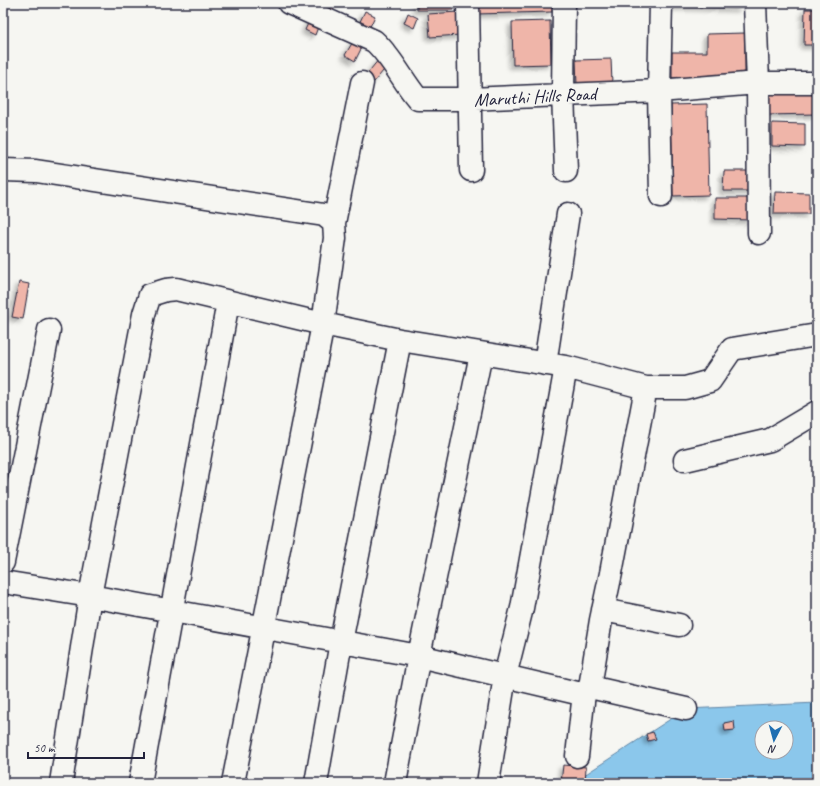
<svg xmlns="http://www.w3.org/2000/svg" width="820" height="786" viewBox="0 0 820 786" font-family="Caveat,sans-serif">
<defs>
<filter id="shadow"><feDropShadow dx="-3.5" dy="3.5" stdDeviation="2" flood-color="#0004"/></filter>
</defs>
<rect width="100%" height="100%" fill="#f6f6f2"/>
<filter id="ink" filterUnits="userSpaceOnUse"><feTurbulence type="fractalNoise" baseFrequency=".025" numOctaves="2"/><feDisplacementMap in="SourceGraphic" scale="8" xChannelSelector="R" yChannelSelector="G"/><feConvolveMatrix kernelMatrix="1 2 1 2 8 2 1 2 1" color-interpolation-filters="sRGB"/></filter>
<g filter="url(#ink)">
<path fill="#8bc7eb" stroke="#6185a5" fill-rule="evenodd" d="M 817,703 L 817,783 L 572,783 L 686,709 ZM 762,728 L 786,728 L 786,752 L 762,752 Z"/>
<path fill="#efb5a9" stroke="#22223b" filter="url(#shadow)" d="M 311,3 L 336,3 L 333,11 Z
M 417,3 L 453,3 L 454,10 L 417,10 Z
M 476,3 L 552,3 L 552,12 L 476,14 Z
M 667,3 L 742,3 L 742,8 L 667,6 Z
M 805,9 L 817,9 L 817,45 L 804,45 Z
M 365,11 L 375,16 L 367,33 L 357,28 Z
M 458,12 L 460,35 L 430,37 L 428,14 Z
M 408,13 L 418,18 L 414,28 L 404,23 Z
M 312,15 L 321,19 L 315,35 L 305,30 Z
M 550,21 L 551,64 L 513,65 L 512,22 Z
M 745,33 L 745,77 L 672,78 L 672,52 L 707,52 L 707,34 Z
M 354,40 L 363,45 L 355,61 L 345,55 Z
M 379,59 L 388,65 L 374,82 L 366,75 Z
M 611,59 L 612,83 L 577,85 L 576,60 Z
M 767,91 L 817,91 L 817,114 L 766,115 Z
M 707,104 L 709,195 L 673,196 L 671,105 Z
M 772,123 L 805,124 L 805,147 L 772,146 Z
M 724,171 L 752,171 L 752,191 L 723,191 Z
M 775,192 L 809,193 L 809,214 L 774,214 Z
M 715,198 L 751,198 L 751,220 L 715,219 Z
M 19,282 L 29,284 L 23,319 L 12,317 Z
M 734,721 L 735,730 L 725,731 L 724,723 Z
M 653,732 L 656,739 L 648,741 L 646,734 Z
M 563,765 L 586,767 L 585,783 L 561,783 Z"/>
<g fill="none" stroke-linecap="round" stroke-linejoin="round">
<g stroke="#22223b" stroke-width="25">
<path id="minor" d="M 289,3 L 374,41 C 392,57 402,80 418,99 L 470,99 L 659,91 L 758,83 L 817,83
M 468,3 L 471,170
M 564,3 L 563,94 L 566,171
M 661,3 L 659,91 L 661,196
M 755,3 L 758,83 L 759,233
M 3,170 L 36,171 L 324,215 L 334,223 L 335,238 L 323,324 L 400,340 L 566,367 L 646,388 L 685,388 L 710,381 L 732,349 L 817,335
M 334,223 L 362,83
M 545,364 L 568,214
M 685,460 L 770,440 L 817,412
M 3,562 L 49,330
M 3,582 L 90,596 L 144,314 L 150,295 L 166,290 L 176,289 L 323,324 L 233,783
M 603,610 L 679,625
M 590,687 L 686,709
M 577,756 L 584,693
M 61,783 L 90,596 L 419,656 L 577,693 L 584,693 L 590,687 L 601,620 L 611,573 L 646,388
M 140,783 L 228,302
M 316,783 L 341,642 L 400,340
M 395,783 L 419,656 L 481,354
M 488,783 L 505,676 L 522,608 L 566,367"/>
</g>
<use href="#minor" stroke="#f6f6f2" stroke-width="22"/>
</g>
</g>
<g text-anchor="middle" stroke-width="3" stroke-linejoin="round" paint-order="stroke">
<g font-size="19" fill="#22223b" stroke="#f6f6f2">
<text transform="translate(535 96) rotate(-3)" y="7">Maruthi Hills Road</text>
</g>
</g>
<rect width="820" height="786" fill="none" stroke="#f6f6f2" stroke-width="16"/>
<rect x="8" y="8" width="804" height="770" fill="none" stroke="#22223b" stroke-width="1.5" filter="url(#ink)"/>
<g transform="translate(774 740) rotate(186)"><circle r="19" fill="#f6f6f2" stroke="#a1a1a9"/>
<path d="M0-3L7 15L0 10L-7 15Z" fill="#1f6fb2"/>
<text y="-6" font-size="11" font-weight="bold" text-anchor="middle" fill="#22223b">N</text>
</g>
<path d="M28 752v6h116v-6" fill="none" stroke="#22223b" stroke-width="2"/>
<text x="34" y="752" font-size="12" fill="#22223b" stroke="#f6f6f2" stroke-width="3" paint-order="stroke">50 m</text>
</svg>
